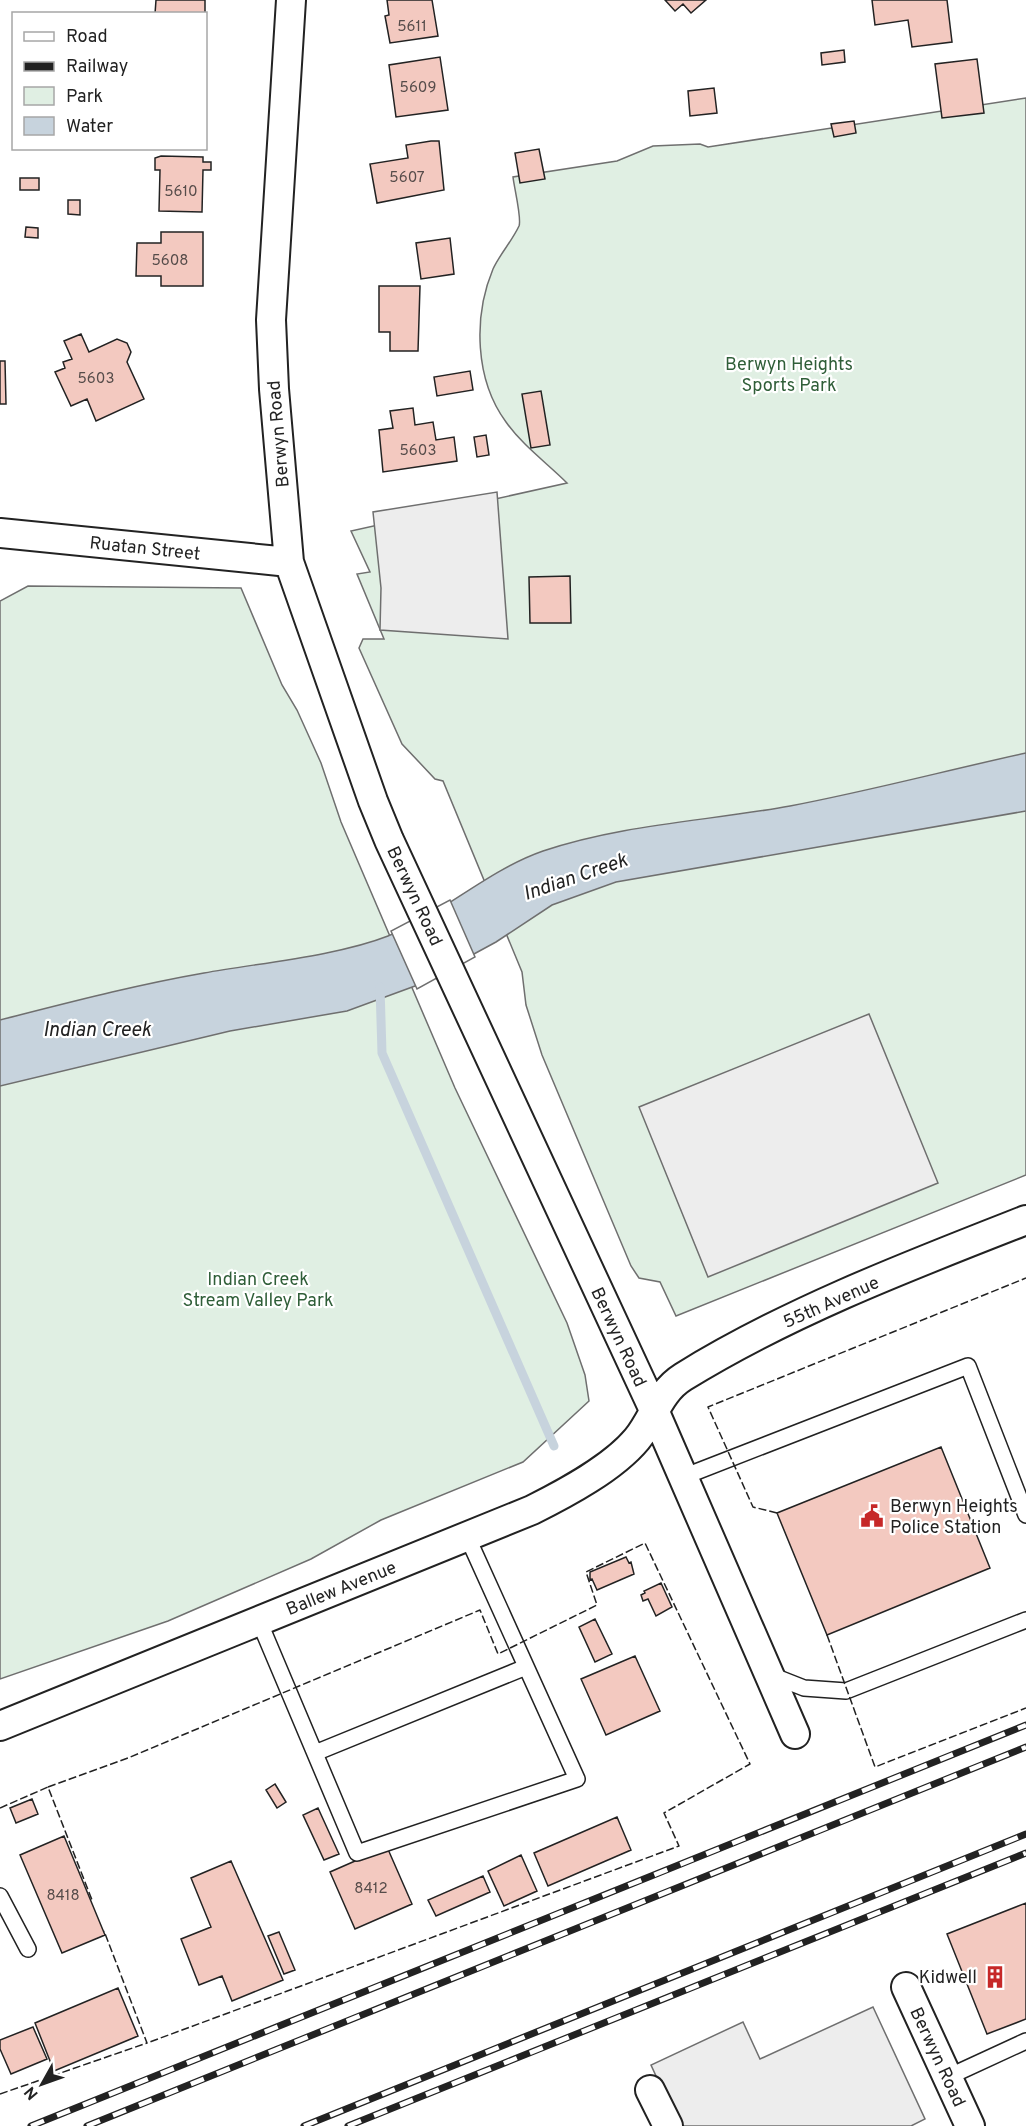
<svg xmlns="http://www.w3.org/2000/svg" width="1026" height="2126" viewBox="0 0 1026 2126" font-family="Overpass,sans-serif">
<rect width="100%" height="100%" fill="#fff"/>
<path fill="#e0efe3" stroke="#6f6f6f" stroke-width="1.5" d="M 1026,98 L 1026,1175 L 676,1316 L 660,1282 L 639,1278 L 631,1266 L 542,1055 L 526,1005 L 522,972 L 443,781 L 435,779 L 402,744 L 359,648 L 363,639 L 384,639 L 357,574 L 370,572 L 351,531 L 567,483 C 547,463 523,446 506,422 C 475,380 473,317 493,269 C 500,254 512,241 519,226 C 522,219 514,187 513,177 L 617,161 L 653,146 L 700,144 L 708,147 Z
M 28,586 L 241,588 L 282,685 L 297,710 L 321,763 L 341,822 L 455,1088 L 567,1323 L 585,1375 L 589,1401 L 523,1462 L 381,1520 L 311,1559 L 168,1621 L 0,1679 L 0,601 Z"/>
<path fill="#ededed" stroke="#6f6f6f" stroke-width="1.5" d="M 497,492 L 508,639 L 380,630 L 381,588 L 373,512 Z
M 869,1014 L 938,1183 L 708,1277 L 639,1107 Z
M 873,2007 L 925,2119 L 911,2126 L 679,2126 L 651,2065 L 743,2022 L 760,2059 Z"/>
<path fill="#c7d3dd" stroke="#6f6f6f" stroke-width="1.5" d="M 1026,753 L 1026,811 L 616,882 L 552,905 L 496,942 L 415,986 L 347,1011 L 230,1031 L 0,1086 L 0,1020 C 67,1003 135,985 204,973 C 259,963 337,956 388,936 C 443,914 486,871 543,851 C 623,824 708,821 790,806 C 869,791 948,770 1026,753 Z"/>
<path fill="#fff" stroke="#6f6f6f" stroke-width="1.5" d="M 450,900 L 475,957 L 417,989 L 391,931 Z"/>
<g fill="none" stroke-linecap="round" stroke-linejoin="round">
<path stroke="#c7d3dd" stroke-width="9" d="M 380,987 L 382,1053 L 554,1446"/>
</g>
<path fill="#f3c9c0" stroke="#222" stroke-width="1.5" d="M 156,0 L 205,0 L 205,14 L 155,14 Z
M 387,0 L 432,0 L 438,36 L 390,43 L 385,16 L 389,15 Z
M 665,0 L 706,0 L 691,13 L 683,4 L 675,11 Z
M 872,0 L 947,0 L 952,42 L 912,47 L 908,20 L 875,25 Z
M 844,50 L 845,62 L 822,65 L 821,53 Z
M 440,57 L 448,110 L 396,117 L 389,65 Z
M 977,59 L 984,113 L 942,118 L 935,64 Z
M 714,88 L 717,113 L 690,116 L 688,91 Z
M 854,121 L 856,133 L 834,137 L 831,124 Z
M 431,141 L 439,141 L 444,190 L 377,203 L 370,164 L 408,158 L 406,145 Z
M 539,149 L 545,179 L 520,183 L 515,153 Z
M 161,156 L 203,157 L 203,162 L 211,162 L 211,170 L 203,170 L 202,212 L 159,211 L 160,170 L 155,170 L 155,158 Z
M 20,178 L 39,178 L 39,190 L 20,190 Z
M 68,200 L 80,200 L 80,215 L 68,214 Z
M 26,227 L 38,228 L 38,238 L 25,237 Z
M 161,232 L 203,232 L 203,286 L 161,286 L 161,276 L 136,276 L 137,243 L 161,243 Z
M 450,238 L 454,274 L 421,279 L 416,243 Z
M 379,286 L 420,286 L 418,351 L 390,351 L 390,332 L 379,332 Z
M 81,334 L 89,352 L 117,339 L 127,343 L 131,352 L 127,362 L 144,399 L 96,421 L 87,399 L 71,406 L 55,372 L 65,368 L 63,362 L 72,359 L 64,341 Z
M 0,361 L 5,361 L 6,404 L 0,404 Z
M 470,371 L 473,390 L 437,396 L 434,377 Z
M 541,391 L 550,445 L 531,448 L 522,394 Z
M 413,408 L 415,425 L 433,422 L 436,440 L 454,437 L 457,461 L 383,472 L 379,430 L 393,428 L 390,411 Z
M 486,435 L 489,455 L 477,457 L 474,437 Z
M 570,576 L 571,623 L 530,623 L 529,577 Z
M 941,1447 L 990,1568 L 827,1635 L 777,1513 Z
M 626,1557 L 629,1563 L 631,1562 L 634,1574 L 597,1590 L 592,1579 L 590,1580 L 590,1572 Z
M 661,1583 L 672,1607 L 656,1616 L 648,1599 L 643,1601 L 641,1595 L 645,1593 L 644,1591 Z
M 595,1619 L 612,1654 L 595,1662 L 579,1627 Z
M 635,1656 L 660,1711 L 606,1735 L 581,1679 Z
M 275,1784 L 286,1802 L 277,1808 L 266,1790 Z
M 32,1799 L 38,1814 L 16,1823 L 10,1808 Z
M 318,1808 L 339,1854 L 324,1860 L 303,1815 Z
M 617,1817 L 631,1850 L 548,1886 L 534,1853 Z
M 64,1836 L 105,1935 L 62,1953 L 20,1855 Z
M 387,1847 L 412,1904 L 355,1929 L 330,1872 Z
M 521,1855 L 537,1891 L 504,1906 L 488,1871 Z
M 231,1861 L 283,1980 L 232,2001 L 222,1976 L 199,1985 L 181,1939 L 211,1927 L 191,1878 Z
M 483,1876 L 490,1892 L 436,1916 L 428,1900 Z
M 1026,1903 L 1026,2019 L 987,2034 L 947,1934 Z
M 279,1932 L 295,1970 L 284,1974 L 268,1936 Z
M 118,1988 L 138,2036 L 54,2071 L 35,2023 Z
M 118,1988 L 138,2036 L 54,2071 L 35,2023 Z
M 33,2027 L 47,2059 L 11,2074 L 0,2049 L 0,2040 Z"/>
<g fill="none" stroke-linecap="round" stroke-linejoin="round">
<g stroke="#222" stroke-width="18">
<path id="service" d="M 683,1477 L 968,1366 L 1026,1515
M 259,1621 L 357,1853 L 577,1779 L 467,1536
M 771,1675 L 804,1688 L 846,1691 L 1026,1620
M 315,1753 L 526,1667
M 0,1896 L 28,1949
M 948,2077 L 1026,2041"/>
</g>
<g stroke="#222" stroke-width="32">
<path id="minor" d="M 291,0 L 271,320 L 274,389 L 289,562 L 373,801 L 389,840 L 654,1410 L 795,1734
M 0,533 L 289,562
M 0,1726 L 532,1510 C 566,1493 613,1468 637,1439 C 654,1418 659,1392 683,1377 C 788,1312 911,1265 1026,1220
M 906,1987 L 970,2126
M 650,2090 L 668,2126"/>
</g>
<use href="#service" stroke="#fff" stroke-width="15"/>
<use href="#minor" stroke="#fff" stroke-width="28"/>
<g stroke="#222" stroke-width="7">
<path id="rail" d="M 31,2126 L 1026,1725
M 87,2126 L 1026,1747
M 304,2126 L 1026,1834
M 348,2126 L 1026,1853"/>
</g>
<use href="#rail" stroke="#fff" stroke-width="4.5" stroke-dasharray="14" stroke-linecap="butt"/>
<path stroke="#222" stroke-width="1.5" stroke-dasharray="8 3" stroke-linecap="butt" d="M 777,1513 L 753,1507 L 708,1407 L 1026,1278
M 827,1635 L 875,1767 L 1026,1708
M 48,1787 L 128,1758 L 480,1610 L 498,1654 L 597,1605 L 586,1572 L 645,1543 L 750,1764 L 664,1813 L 679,1846 L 147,2043
M 0,1808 L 48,1787 L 92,1900
M 0,2094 L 147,2043 L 104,1931"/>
</g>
<defs>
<g id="civic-bare" transform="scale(1.8)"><path d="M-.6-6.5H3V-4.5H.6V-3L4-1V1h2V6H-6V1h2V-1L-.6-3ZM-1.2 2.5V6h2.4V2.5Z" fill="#c62828" stroke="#fff" stroke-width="2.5" paint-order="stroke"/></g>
<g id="building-bare" transform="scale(1.8)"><path d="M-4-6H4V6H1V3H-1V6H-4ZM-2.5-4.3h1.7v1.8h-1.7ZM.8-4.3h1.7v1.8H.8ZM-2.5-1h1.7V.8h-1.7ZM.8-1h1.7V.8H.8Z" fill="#c62828" stroke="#fff" stroke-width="2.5" paint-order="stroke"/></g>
</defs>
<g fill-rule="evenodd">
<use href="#civic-bare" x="872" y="1516"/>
<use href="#building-bare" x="995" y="1977"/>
</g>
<g text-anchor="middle" stroke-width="4.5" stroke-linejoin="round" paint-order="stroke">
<g font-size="15" fill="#564c4a">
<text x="412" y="31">5611</text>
<text x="418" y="92">5609</text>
<text x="407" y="182">5607</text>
<text x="181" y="196">5610</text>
<text x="170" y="265">5608</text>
<text x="96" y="383">5603</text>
<text x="418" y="455">5603</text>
<text x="371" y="1893">8412</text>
<text x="63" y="1900">8418</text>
</g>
<g font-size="18" fill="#2f5e38" stroke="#fff">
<text x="789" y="370">Berwyn Heights<tspan x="789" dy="21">Sports Park</tspan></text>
<text x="258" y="1285">Indian Creek<tspan x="258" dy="21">Stream Valley Park</tspan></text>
</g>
<g font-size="18" fill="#222" stroke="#fff">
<text transform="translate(278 434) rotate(-95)" y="6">Berwyn Road</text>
<text transform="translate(145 548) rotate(6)" y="6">Ruatan Street</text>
<text transform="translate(415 896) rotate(65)" y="6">Berwyn Road</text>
<text transform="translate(831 1302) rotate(-24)" y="6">55th Avenue</text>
<text transform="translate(619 1337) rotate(65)" y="6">Berwyn Road</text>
<text transform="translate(341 1588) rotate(-22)" y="6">Ballew Avenue</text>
<text transform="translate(938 2057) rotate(65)" y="6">Berwyn Road</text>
</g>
<g font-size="18" fill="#222" stroke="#fff" text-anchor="start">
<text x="890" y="1512">Berwyn Heights<tspan x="890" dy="21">Police Station</tspan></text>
<text x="977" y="1983" text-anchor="end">Kidwell</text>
</g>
<g font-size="20" font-style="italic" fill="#222" stroke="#fff">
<text transform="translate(575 876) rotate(-19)" y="7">Indian Creek</text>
<text x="97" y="1036">Indian Creek</text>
</g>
</g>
<rect x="12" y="12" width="195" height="138" fill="#ffffff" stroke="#a7a7a7" stroke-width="1.5"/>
<rect x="24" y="32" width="30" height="9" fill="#ffffff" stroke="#a7a7a7" stroke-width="1.5"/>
<text x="66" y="42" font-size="18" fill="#222222">Road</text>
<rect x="24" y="62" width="30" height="9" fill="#222222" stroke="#a7a7a7" stroke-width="1.5"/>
<text x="66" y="72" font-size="18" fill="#222222">Railway</text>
<rect x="24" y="87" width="30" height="18" fill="#e0efe3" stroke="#a7a7a7" stroke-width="1.5"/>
<text x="66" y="102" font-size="18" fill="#222222">Park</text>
<rect x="24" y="117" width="30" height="18" fill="#c7d3dd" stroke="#a7a7a7" stroke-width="1.5"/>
<text x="66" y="132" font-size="18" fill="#222222">Water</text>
<g transform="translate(42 2084) rotate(230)" stroke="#ffffff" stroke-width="4.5" paint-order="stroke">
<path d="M0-4.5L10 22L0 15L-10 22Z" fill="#222222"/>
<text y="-9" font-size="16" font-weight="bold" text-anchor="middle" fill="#222222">N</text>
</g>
</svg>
